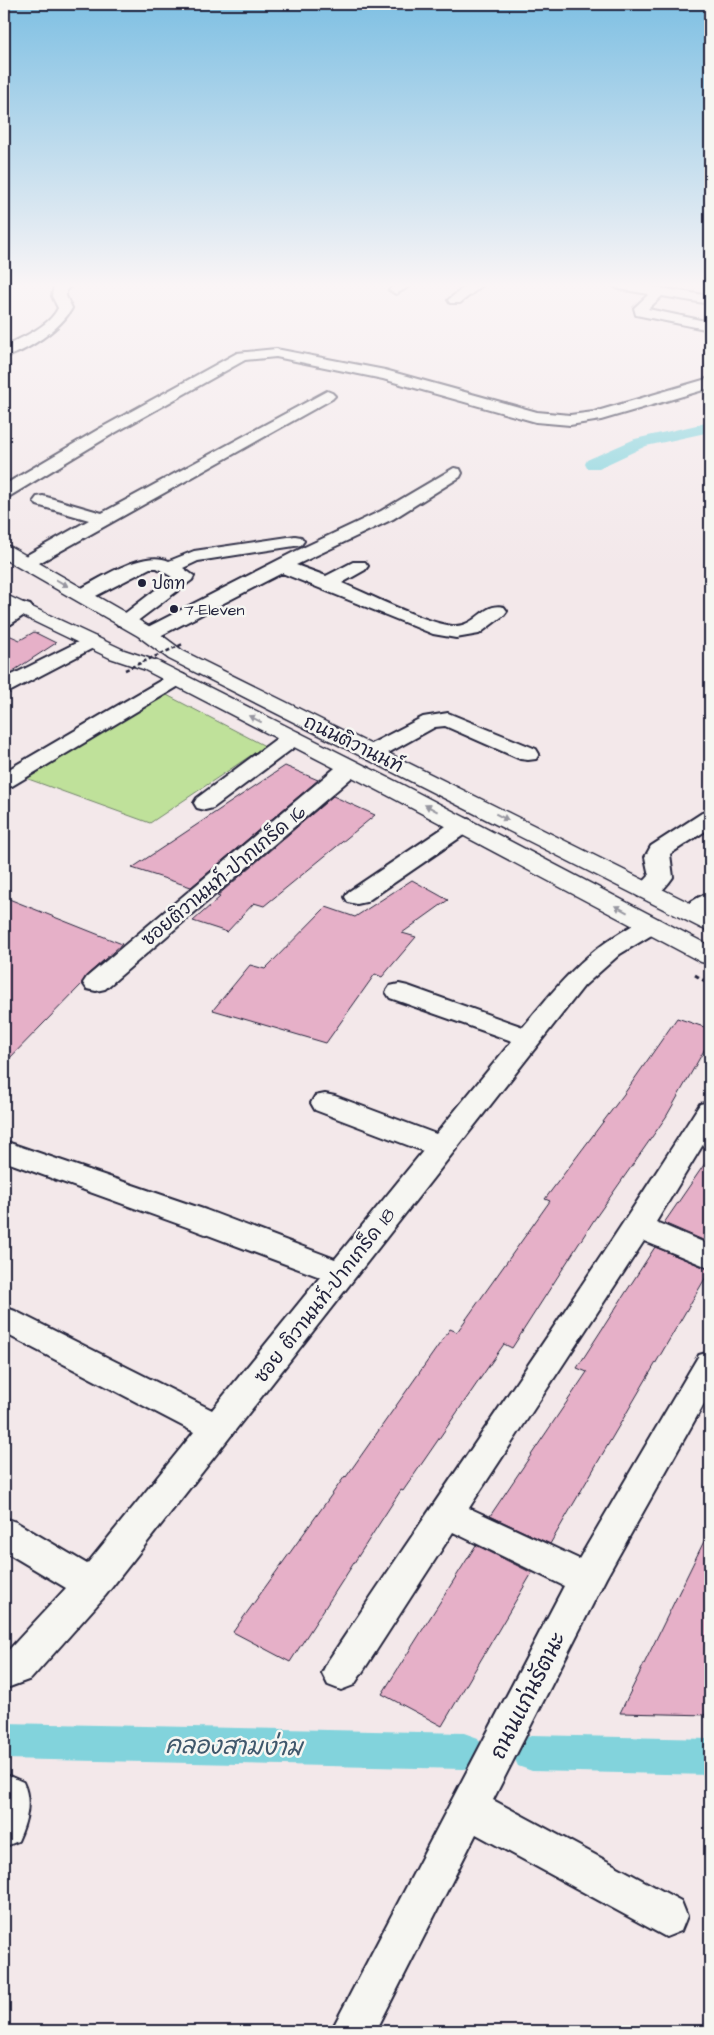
<svg xmlns="http://www.w3.org/2000/svg" width="714" height="2035" viewBox="0 0 714 2035" font-family="'Architects Daughter','Playpen Sans Thai',sans-serif">
<rect width="100%" height="100%" fill="#f3e8ea"/>
<filter id="ink" filterUnits="userSpaceOnUse"><feTurbulence type="fractalNoise" baseFrequency=".02" numOctaves="2"/><feDisplacementMap in="SourceGraphic" scale="10" xChannelSelector="R" yChannelSelector="G"/><feConvolveMatrix kernelMatrix="1 2 1 2 8 2 1 2 1" color-interpolation-filters="sRGB"/></filter>
<g filter="url(#ink)">
<path fill="#bfe19a" stroke="#70826a" d="M 159,691 L 265,746 L 150,823 L 20,776 Z"/>
<g fill="none" stroke-linecap="round" stroke-linejoin="round">
<path fill="#82d3dc" fill-rule="evenodd" d="M 710,422 L 710,432 L 646,446 L 599,468 L 587,468 L 585,464 L 587,460 L 635,439 Z
M 4,1723 L 464,1733 L 478,1738 L 484,1751 L 478,1764 L 464,1769 L 4,1759 Z
M 532,1735 L 710,1739 L 710,1775 L 532,1771 L 518,1766 L 512,1753 L 518,1740 Z"/>
</g>
<path fill="#e6b0c8" stroke="#22223b" d="M 34,632 L 56,643 L 4,677 L 4,633 L 20,640 Z
M 285,766 L 318,780 L 191,887 L 132,868 Z
M 333,796 L 375,815 L 264,906 L 254,903 L 227,932 L 193,921 L 220,897 L 217,896 Z
M 412,880 L 448,900 L 402,933 L 416,937 L 382,977 L 375,974 L 326,1043 L 213,1010 L 250,965 L 265,969 L 326,907 L 355,917 Z
M 4,897 L 122,944 L 86,976 L 82,984 L 4,1064 Z
M 677,1018 L 710,1029 L 710,1040 L 666,1117 L 594,1220 L 512,1348 L 504,1344 L 403,1491 L 401,1490 L 290,1662 L 233,1632 L 345,1476 L 346,1477 L 450,1329 L 457,1332 L 550,1201 L 545,1199 L 624,1094 Z
M 710,1156 L 710,1243 L 664,1223 Z
M 655,1247 L 710,1270 L 550,1544 L 490,1516 L 587,1372 L 577,1368 Z
M 710,1529 L 710,1715 L 620,1713 Z
M 476,1545 L 532,1573 L 442,1726 L 382,1694 Z"/>
<g fill="none" stroke-linecap="round" stroke-linejoin="round">
<g stroke="#22223b" stroke-width="4">
<path id="minor" d="M 4,285 L 12,285 L 4,290 Z
M 54,285 L 71,285 L 66,290 L 66,296 L 72,308 C 62,328 25,353 4,357 L 4,347 C 22,337 49,327 58,308 L 52,296 Z
M 395,285 L 412,285 L 396,294 L 389,290 Z
M 467,285 L 483,285 L 460,303 L 450,303 L 448,300 Z
M 612,285 L 643,285 L 710,296 L 710,304 L 662,296 L 648,309 L 710,322 L 710,330 L 636,315 L 634,308 L 649,294 L 619,289 Z
M 276,349 L 385,370 L 537,412 L 570,415 L 594,412 L 710,378 L 710,388 L 601,420 L 570,425 L 536,422 L 383,379 L 276,357 L 245,360 L 111,435 L 10,496 L 4,497 L 4,485 L 99,429 L 237,353 Z
M 327,391 L 332,393 L 335,396 L 332,399 L 32,567 L 20,567 L 17,563 L 20,559 L 89,520 L 37,505 L 34,501 L 37,497 L 43,496 L 102,513 Z
M 454,468 L 460,469 L 462,473 L 460,477 L 393,519 L 296,565 L 326,576 L 353,562 L 365,562 L 368,566 L 365,570 L 342,583 C 368,594 431,626 456,626 C 476,626 484,602 504,607 L 507,611 L 504,615 L 479,634 L 456,638 L 433,634 L 282,573 L 156,638 L 142,638 L 139,634 L 142,630 L 294,552 L 381,511 Z
M 295,536 L 301,537 L 304,541 L 301,545 L 198,561 L 183,568 L 194,576 L 192,580 L 132,625 L 118,625 L 115,621 L 172,577 L 157,568 L 150,568 L 90,599 L 76,599 L 74,595 L 76,591 C 100,579 143,549 169,561 L 194,551 Z
M 23,603 L 30,605 L 33,609 L 11,624 L 4,626 L 4,612 Z
M 90,636 L 97,638 L 100,642 L 97,646 L 11,691 L 4,693 L 4,679 Z
M 177,673 L 184,675 L 187,679 L 184,683 L 12,786 L 4,788 L 4,772 L 170,675 Z
M 448,713 L 536,749 L 539,754 L 536,759 L 528,760 L 520,759 L 445,726 L 435,727 L 381,757 L 373,758 L 365,757 L 362,752 L 365,747 L 423,717 Z
M 292,732 L 300,733 L 303,738 L 300,743 L 213,808 L 205,810 L 197,808 L 194,803 L 197,798 L 284,733 Z
M 349,761 L 357,763 L 360,768 L 357,773 L 105,989 L 96,991 L 87,989 L 83,983 L 87,977 L 341,763 Z
M 710,811 L 710,828 L 670,854 L 673,877 C 664,890 655,900 638,896 L 635,891 L 649,876 L 645,857 L 651,846 L 702,813 Z
M 463,818 L 471,820 L 474,825 L 471,830 L 366,902 L 357,904 L 348,902 L 345,897 L 348,892 L 455,820 Z
M 710,893 L 710,911 C 701,918 695,921 683,918 L 680,913 C 687,903 699,896 710,893 Z
M 651,918 L 660,920 L 663,925 L 660,930 L 620,954 L 584,986 L 105,1596 L 31,1679 L 4,1689 L 4,1655 L 66,1588 L 4,1551 L 4,1518 L 16,1522 L 87,1564 L 194,1432 L 4,1333 L 4,1307 L 15,1311 L 212,1410 L 320,1277 L 184,1226 L 4,1161 L 4,1141 L 206,1210 L 335,1259 L 423,1151 L 315,1110 L 311,1103 L 315,1096 L 325,1094 L 335,1096 L 436,1134 L 512,1041 L 390,998 L 386,992 L 390,986 L 399,984 L 408,986 L 523,1027 C 553,991 580,957 620,933 C 630,927 639,920 651,918 Z
M 710,1102 L 710,1133 L 656,1222 L 710,1245 L 710,1268 L 644,1241 L 469,1508 L 579,1559 L 699,1355 L 710,1352 L 710,1393 L 606,1578 L 493,1800 L 681,1901 L 687,1916 L 681,1931 L 666,1937 L 476,1834 L 376,2031 L 331,2031 L 564,1586 L 453,1532 L 354,1685 L 341,1690 L 328,1685 L 322,1673 L 328,1661 C 452,1475 580,1293 700,1104 Z
M 9,1776 L 23,1782 C 32,1801 27,1821 18,1841 L 4,1847 L 4,1778 Z"/>
</g>
<g stroke="#22223b" stroke-width="3">
<path id="major" d="M 4,545 L 11,547 L 152,628 L 183,651 L 710,913 L 710,931 L 701,928 L 169,659 L 138,636 L 4,559 Z
M 4,594 L 124,650 L 157,661 L 403,785 L 710,946 L 710,964 L 701,962 L 387,795 L 143,669 L 110,658 L 4,607 Z"/>
</g>
<path stroke="#22223b" stroke-width="3" stroke-dasharray="4.5 4" stroke-linecap="butt" d="M 695,975 L 710,984"/>
<use href="#minor" fill="#f6f6f2" fill-rule="evenodd"/>
<use href="#major" fill="#f6f6f2" fill-rule="evenodd"/>
<path stroke="#22223b" stroke-width="2.5" stroke-dasharray="4 2.5" stroke-linecap="butt" d="M 125,670 L 183,644"/>
</g>
<defs><path id="oneway-solid" d="M-6-.8H1V-3.2L6.5 0L1 3.2V.8H-6Z" transform="scale(1.25)"/></defs>
<g fill="#9797a0">
<use href="#oneway-solid" transform="translate(62 583) rotate(30)"/>
<use href="#oneway-solid" transform="translate(255 719) rotate(-153)"/>
<use href="#oneway-solid" transform="translate(431 808) rotate(-152)"/>
<use href="#oneway-solid" transform="translate(502 817) rotate(27)"/>
<use href="#oneway-solid" transform="translate(621 909) rotate(-152)"/>
</g>
</g>
<linearGradient id="sky" x2="0" y2="1"><stop stop-color="#7fc0e3"/><stop offset="0.5" stop-color="#faf5f6"/><stop offset="1" stop-color="#faf5f6" stop-opacity="0"/></linearGradient>
<rect width="714" height="570" fill="url(#sky)"/>
<g fill="#22223b" stroke="#f6f6f2" stroke-width="2">
<circle cx="142" cy="583" r="5"/>
<circle cx="174" cy="609" r="5"/>
</g>
<g text-anchor="middle" stroke-width="5" stroke-linejoin="round" paint-order="stroke">
<g font-size="16" fill="#22223b" stroke="#f6f6f2" text-anchor="start">
<text x="152" y="589">ปตท</text>
<text x="184" y="615">7-Eleven</text>
</g>
<g font-size="19" fill="#22223b" stroke="#f6f6f2">
<text transform="translate(354 743) rotate(26)" y="7">ถนนติวานนท์</text>
<text transform="translate(223 875) rotate(-40)" y="7">ซอยติวานนท์-ปากเกร็ด 16</text>
<text transform="translate(324 1295) rotate(-52)" y="7">ซอย ติวานนท์-ปากเกร็ด 18</text>
</g>
<g font-size="22" fill="#22223b" stroke="#f6f6f2">
<text transform="translate(527 1695) rotate(-63)" y="8">ถนนแก่นรัตนะ</text>
</g>
<g font-size="24" font-style="italic" fill="#3f576b" stroke="#f6f6f2">
<text transform="translate(234 1746) rotate(1)" y="8">คลองสามง่าม</text>
</g>
</g>
<rect width="714" height="2035" fill="none" stroke="#f6f6f2" stroke-width="20"/>
<rect x="10" y="10" width="694" height="2015" fill="none" stroke="#22223b" stroke-width="2" filter="url(#ink)"/>
</svg>
